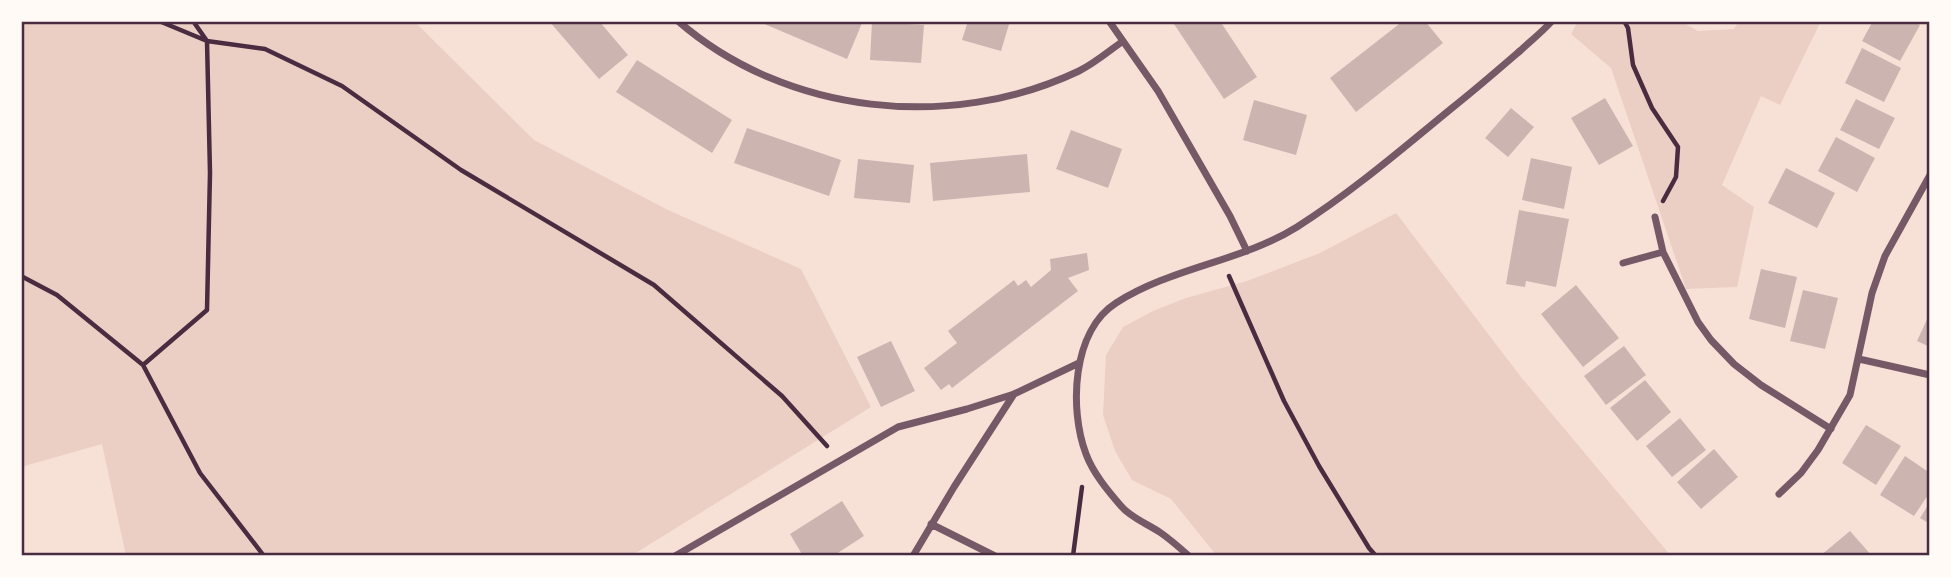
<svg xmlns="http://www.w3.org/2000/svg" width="1951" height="577" viewBox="0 0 1951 577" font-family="'Varela Round',sans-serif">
<rect width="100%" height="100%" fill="#f7e1d7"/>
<path fill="#ebcfc5" d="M 21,21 L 414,21 L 534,140 L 668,210 L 801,269 L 871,407 L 631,556 L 126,556 L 102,444 L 21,467 Z
M 1578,21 L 1681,21 L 1698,31 L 1734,29 L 1739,21 L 1821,21 L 1780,105 L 1761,96 L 1722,185 L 1754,207 L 1737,287 L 1686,289 L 1611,68 L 1571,34 Z
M 1396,213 L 1521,377 L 1671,556 L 1217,556 L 1171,499 L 1132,480 L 1115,451 L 1103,415 L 1106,355 L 1123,327 L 1153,311 L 1186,298 L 1247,281 L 1320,253 Z"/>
<path fill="#ccb4b1" d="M 549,21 L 599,21 L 628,55 L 599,79 Z
M 757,21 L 857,21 L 862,23 L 847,59 Z
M 968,21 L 1010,21 L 1001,51 L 962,40 Z
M 1172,21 L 1220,21 L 1257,77 L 1224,99 Z
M 1403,21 L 1425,21 L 1443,43 L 1356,112 L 1330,78 Z
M 1873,21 L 1912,21 L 1920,25 L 1900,61 L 1862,41 Z
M 872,22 L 924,25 L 921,63 L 870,60 Z
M 1862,48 L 1901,68 L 1884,102 L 1845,83 Z
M 637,60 L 732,120 L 712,153 L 616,92 Z
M 1605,98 L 1633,146 L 1599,165 L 1571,118 Z
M 1856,99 L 1895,118 L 1879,149 L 1840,130 Z
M 1254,100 L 1307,115 L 1296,155 L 1243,140 Z
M 1511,108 L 1534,127 L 1508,157 L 1485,138 Z
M 747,128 L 841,160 L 829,196 L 734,163 Z
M 1071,130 L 1122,149 L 1108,188 L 1056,169 Z
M 1836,137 L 1875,158 L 1857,192 L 1818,171 Z
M 1027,154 L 1030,192 L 933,201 L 930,163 Z
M 1531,158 L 1572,167 L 1564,209 L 1522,200 Z
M 858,159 L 914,165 L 910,203 L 854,198 Z
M 1786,168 L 1835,193 L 1817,228 L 1768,203 Z
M 1519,210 L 1569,219 L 1556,287 L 1526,281 L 1525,287 L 1506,284 Z
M 1087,253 L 1089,270 L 1068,278 L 1078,291 L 952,388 L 949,384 L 941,390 L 924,368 L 957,343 L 948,331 L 1014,280 L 1018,286 L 1026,280 L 1031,287 L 1051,270 L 1050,259 Z
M 1761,269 L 1797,277 L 1785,328 L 1749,319 Z
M 1576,285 L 1619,338 L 1583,367 L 1541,314 Z
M 1803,290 L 1838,298 L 1825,349 L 1790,341 Z
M 1930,313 L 1930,347 L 1917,341 Z
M 891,341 L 915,391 L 881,407 L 857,357 Z
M 1624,346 L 1646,375 L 1606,405 L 1584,376 Z
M 1645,380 L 1671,412 L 1637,441 L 1610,408 Z
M 1680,418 L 1706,450 L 1672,477 L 1646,446 Z
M 1866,425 L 1901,446 L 1876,485 L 1842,463 Z
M 1714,449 L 1738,477 L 1701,509 L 1677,482 Z
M 1905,456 L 1930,473 L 1930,492 L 1914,516 L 1880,495 Z
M 842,501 L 864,536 L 833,556 L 803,556 L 790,534 Z
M 1930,502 L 1930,524 L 1920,518 Z
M 1850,531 L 1872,556 L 1820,556 Z"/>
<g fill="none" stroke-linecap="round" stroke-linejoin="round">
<path stroke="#4a2c40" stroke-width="4.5" d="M 159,21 L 207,41 L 265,49 L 342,86 L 461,170 L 654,285 L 782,396 L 827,446
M 1624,21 L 1628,28 L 1633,65 L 1652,108 L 1678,147 L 1676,177 L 1663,201
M 21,276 L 57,295 L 143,365 L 200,473 L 264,556
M 1229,276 L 1284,401 L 1319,466 L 1369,548 L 1376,556
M 143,365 L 207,310 L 210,173 L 207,41 L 193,21
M 1073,556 L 1082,487"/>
<path stroke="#755966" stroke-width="7" d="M 678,21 C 786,115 951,132 1079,71 C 1095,63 1109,51 1123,41
M 1109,21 L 1158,91 L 1230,216 L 1247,251
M 1655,217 L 1663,252 L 1698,322 L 1711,340 L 1734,364 L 1761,385 L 1831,429
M 1623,263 L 1663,252
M 1859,359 L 1930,375
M 1779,494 L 1801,473 L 1818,450 L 1850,395 L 1872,293 L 1885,256 L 1930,175
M 931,524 L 995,556
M 675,556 L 898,427 L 967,409 L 1014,394 L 1079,363
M 913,556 L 954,487 L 1014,394
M 1189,556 C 1180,548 1171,540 1161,533 C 1148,524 1131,518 1121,506 C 1108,491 1093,473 1086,454 C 1069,409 1072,331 1116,303 C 1172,267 1241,262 1297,227 C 1352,192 1402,149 1452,108 C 1476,89 1499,69 1521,50 C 1532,40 1543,31 1552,21"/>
</g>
<rect width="1951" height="577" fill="none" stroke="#fffaf5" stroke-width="46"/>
<rect x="23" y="23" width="1905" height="531" fill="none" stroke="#4a2c40" stroke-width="2.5"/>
</svg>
